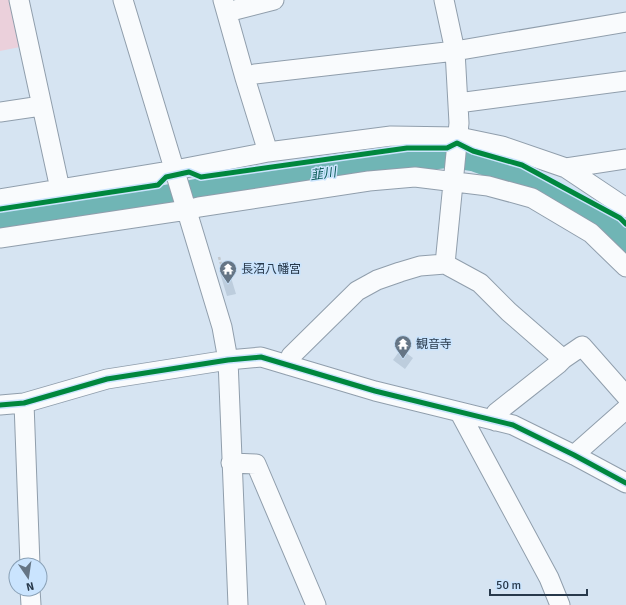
<svg xmlns="http://www.w3.org/2000/svg" width="626" height="605" viewBox="0 0 626 605" font-family="Signika,'Noto Sans JP',sans-serif">
<rect width="100%" height="100%" fill="#d6e4f2"/>
<path fill="#ebd0db" d="M 0,0 L 14,0 L 25,46 L 0,51 Z"/>
<g fill="none" stroke-linecap="round" stroke-linejoin="round">
<path stroke="#70b5b5" stroke-width="23" d="M 0,223 L 147,200 L 219,186 L 449,156 L 474,160 L 510,173 L 587,211 L 626,242"/>
</g>
<path fill="#bdcddd" d="M 229,271 L 236,294 L 227,296 L 220,273 Z
M 401,349 L 413,358 L 405,369 L 393,360 Z"/>
<g fill="none" stroke-linecap="round" stroke-linejoin="round">
<g stroke="#909eac" stroke-width="21">
<path id="minor" d="M 19,0 L 60,189
M 123,0 L 222,327 L 228,360 L 238,605
M 223,0 L 245,78 L 268,152
M 444,0 L 455,51 L 459,123 L 445,264 L 480,283 L 509,312 L 563,359 L 558,364 L 496,413 L 495,421
M 227,12 L 274,0
M 245,78 L 255,74 L 455,51 L 626,22
M 458,103 L 626,81
M 0,112 L 41,106
M 566,168 L 626,159
M 0,199 L 175,170 L 268,152 L 391,136 L 459,137 L 502,146 L 566,168 L 626,208
M 0,238 L 187,210 L 199,207 L 369,181 L 415,177 L 488,186 L 532,198 L 591,233 L 626,267
M 563,359 L 582,346 L 626,396
M 288,365 L 291,356 L 357,291 L 377,280 L 400,272 L 420,266 L 445,264
M 24,403 L 30,565
M 0,405 L 24,403 L 107,379 L 228,360 L 261,357 L 375,391 L 513,425 L 574,455 L 626,483
M 460,413 L 549,578 L 560,605
M 574,455 L 626,409
M 231,463 L 256,464 L 316,605
M 30,589 L 31,605"/>
</g>
<path stroke="#c1c7cd" stroke-width="2.5" stroke-dasharray="3 2" stroke-linecap="butt" d="M 219,257 L 221,264"/>
<use href="#minor" stroke="#f9fbfd" stroke-width="19"/>
<g stroke="#cae4fe" stroke-width="8">
<path id="cycleway" d="M 0,209 L 158,185 L 166,177 L 189,172 L 201,177 L 407,148 L 447,148 L 457,143 L 473,151 L 522,165 L 620,218 L 626,224
M 0,405 L 24,403 L 107,379 L 228,360 L 261,357 L 375,391 L 513,425 L 574,455 L 626,483"/>
</g>
<use href="#cycleway" stroke="#00873e" stroke-width="5"/>
</g>
<defs>
<g id="temple-pin" transform="scale(0.9)"><path d="M0 17L-7.5 6A9.5 9.5 0 1 1 7.5 6Z" fill="#657585" stroke="#cae4fe"/><path d="M0-6L5-2H3V0L6.5 2.5H4V6H1.5V3h-3V6H-4V2.5H-6.5L-3 0V-2H-5Z" fill="#fff"/></g>
</defs>
<g fill-rule="evenodd">
<use href="#temple-pin" x="228" y="269"/>
<use href="#temple-pin" x="403" y="344"/>
</g>
<g text-anchor="middle" stroke-width="3" stroke-linejoin="round" paint-order="stroke">
<g font-size="12" fill="#28394b" stroke="#cae4fe" text-anchor="start">
<text x="241" y="273">長沼八幡宮</text>
<text x="416" y="348">観音寺</text>
</g>
<g font-size="13" font-style="italic" fill="#095a56" stroke="#cae4fe">
<text transform="translate(323 173) rotate(-8)" y="5">韮川</text>
</g>
</g>
<g transform="translate(28 577) rotate(167)"><circle r="19" fill="#cae4fe" stroke="#89a0b6"/>
<path d="M0-3L7 15L0 10L-7 15Z" fill="#657585"/>
<text y="-6" font-size="11" font-weight="bold" text-anchor="middle" fill="#28394b">N</text>
</g>
<path d="M490 589v6h97v-6" fill="none" stroke="#28394b" stroke-width="2"/>
<text x="496" y="589" font-size="12" fill="#28394b" stroke="#cae4fe" stroke-width="3" paint-order="stroke">50 m</text>
</svg>
